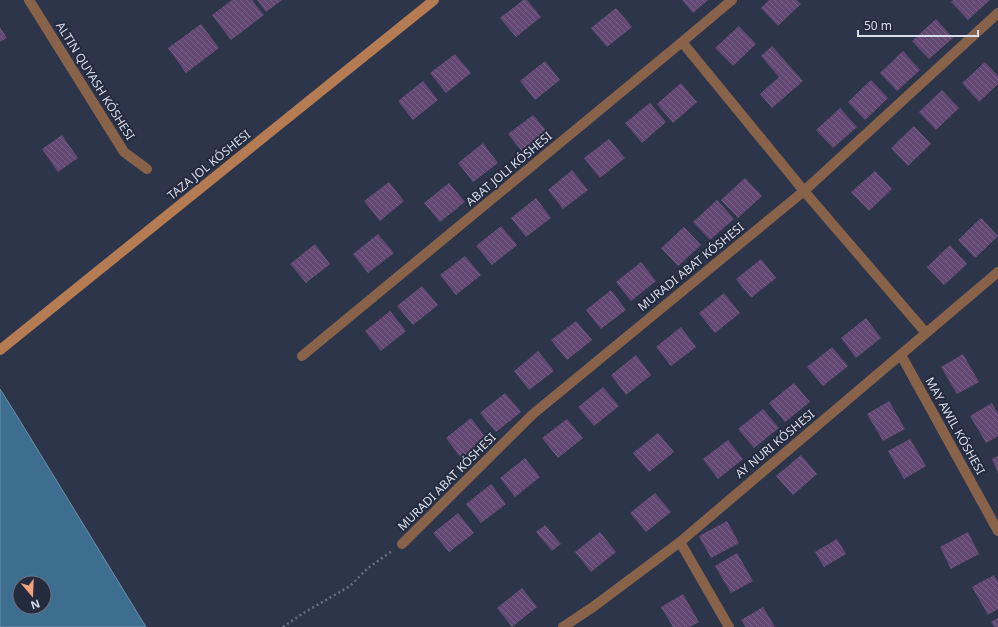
<svg xmlns="http://www.w3.org/2000/svg" width="998" height="627" viewBox="0 0 998 627" font-family="'Noto Sans',sans-serif">
<defs>
<pattern id="building-back-hatch" width="6" height="6" patternUnits="userSpaceOnUse"><rect width="6" height="6" fill="#624873"/><path d="M-1 5l2 2M0 0l6 6M5-1l2 2" fill="none" stroke="#786287"/></pattern>
</defs>
<rect width="100%" height="100%" fill="#2d354a"/>
<path fill="#3e6e8f" stroke="#6d90ab" fill-rule="evenodd" d="M 0,389 L 17,416 L 146,627 L 0,627 ZM 20,583 L 44,583 L 44,607 L 20,607 Z"/>
<path fill="url(#building-back-hatch)" d="M 232,0 L 252,0 L 264,15 L 231,40 L 212,15 Z
M 257,0 L 282,0 L 266,12 Z
M 523,0 L 527,0 L 541,17 L 516,37 L 500,18 Z
M 682,0 L 708,0 L 693,13 Z
M 769,0 L 797,0 L 801,4 L 778,26 L 761,8 Z
M 953,0 L 990,0 L 968,20 L 951,2 Z
M 616,8 L 632,27 L 607,47 L 591,28 Z
M 936,19 L 953,38 L 929,59 L 912,41 Z
M 201,24 L 219,48 L 186,73 L 168,48 Z
M 739,26 L 756,44 L 733,66 L 715,48 Z
M 0,27 L 7,38 L 0,42 Z
M 772,46 L 803,81 L 772,108 L 760,94 L 779,77 L 761,56 Z
M 903,51 L 920,70 L 897,91 L 880,73 Z
M 455,54 L 471,73 L 446,93 L 430,73 Z
M 545,61 L 560,80 L 535,100 L 520,81 Z
M 985,62 L 998,76 L 998,84 L 979,102 L 962,83 Z
M 871,80 L 888,98 L 865,120 L 848,102 Z
M 423,81 L 438,100 L 413,120 L 398,101 Z
M 681,83 L 697,102 L 673,123 L 657,104 Z
M 942,90 L 959,108 L 936,130 L 919,112 Z
M 650,103 L 666,122 L 642,143 L 625,123 Z
M 840,108 L 857,127 L 833,148 L 816,130 Z
M 533,115 L 549,134 L 524,154 L 508,134 Z
M 914,126 L 931,144 L 908,166 L 891,148 Z
M 62,135 L 78,158 L 58,172 L 42,149 Z
M 609,139 L 625,158 L 600,178 L 584,158 Z
M 483,143 L 498,163 L 473,182 L 458,163 Z
M 572,170 L 588,190 L 563,209 L 548,190 Z
M 875,171 L 892,189 L 869,211 L 851,192 Z
M 745,178 L 762,196 L 738,218 L 721,200 Z
M 389,182 L 404,201 L 380,221 L 364,201 Z
M 449,183 L 465,202 L 440,222 L 424,203 Z
M 536,198 L 551,218 L 526,237 L 511,218 Z
M 717,200 L 734,219 L 710,240 L 693,222 Z
M 981,218 L 998,236 L 975,258 L 958,240 Z
M 501,226 L 517,245 L 492,265 L 476,246 Z
M 684,227 L 701,245 L 678,266 L 661,248 Z
M 378,234 L 394,253 L 368,273 L 353,254 Z
M 315,244 L 330,264 L 306,283 L 290,264 Z
M 950,245 L 967,264 L 944,285 L 927,267 Z
M 465,256 L 481,275 L 456,295 L 440,275 Z
M 761,259 L 776,278 L 751,298 L 736,279 Z
M 641,262 L 656,281 L 631,301 L 616,282 Z
M 422,286 L 438,305 L 413,325 L 397,306 Z
M 611,290 L 626,310 L 601,329 L 586,310 Z
M 724,293 L 740,313 L 715,333 L 699,313 Z
M 390,311 L 406,331 L 381,351 L 365,331 Z
M 866,318 L 881,338 L 856,358 L 841,338 Z
M 576,321 L 592,340 L 567,360 L 551,340 Z
M 681,327 L 696,347 L 671,366 L 656,347 Z
M 832,347 L 848,366 L 823,386 L 807,367 Z
M 538,351 L 554,371 L 529,390 L 514,371 Z
M 963,354 L 979,382 L 957,394 L 941,367 Z
M 636,355 L 651,375 L 626,395 L 611,375 Z
M 794,383 L 810,402 L 785,422 L 769,403 Z
M 603,387 L 619,406 L 594,426 L 578,407 Z
M 505,393 L 521,412 L 496,432 L 480,413 Z
M 889,401 L 905,429 L 883,441 L 867,414 Z
M 992,403 L 998,414 L 998,436 L 986,443 L 970,416 Z
M 763,409 L 779,428 L 754,448 L 738,429 Z
M 471,418 L 486,438 L 461,458 L 446,438 Z
M 567,419 L 583,438 L 558,458 L 542,438 Z
M 658,433 L 674,452 L 649,472 L 633,453 Z
M 910,439 L 926,466 L 904,479 L 888,451 Z
M 728,440 L 743,459 L 718,479 L 703,459 Z
M 801,455 L 817,474 L 793,495 L 776,476 Z
M 998,456 L 998,473 L 992,459 Z
M 525,458 L 540,477 L 515,497 L 500,478 Z
M 491,484 L 506,504 L 481,523 L 466,504 Z
M 655,493 L 671,512 L 646,532 L 630,513 Z
M 458,513 L 474,533 L 449,552 L 433,533 Z
M 727,521 L 739,543 L 711,558 L 699,536 Z
M 545,525 L 561,544 L 552,551 L 536,532 Z
M 600,532 L 616,552 L 591,572 L 575,552 Z
M 968,532 L 979,554 L 951,569 L 940,547 Z
M 837,539 L 846,554 L 824,567 L 815,552 Z
M 737,553 L 753,581 L 731,593 L 715,566 Z
M 994,575 L 998,582 L 998,609 L 988,615 L 972,587 Z
M 522,588 L 537,607 L 512,627 L 497,608 Z
M 683,594 L 699,622 L 690,627 L 673,627 L 661,607 Z
M 763,607 L 775,627 L 746,627 L 741,620 Z
M 998,618 L 998,627 L 994,627 L 991,622 Z"/>
<g fill="none" stroke-linecap="round" stroke-linejoin="round">
<path stroke="#6b7284" stroke-width="2.5" stroke-dasharray="2 3" stroke-linecap="butt" d="M 283,627 L 305,612 L 350,586 L 368,568 L 392,551"/>
<path stroke="#88634a" stroke-width="10" d="M 29,0 L 124,152 L 147,169
M 682,42 L 804,191 L 926,333
M 901,355 L 998,531
M 302,356 L 682,42 L 732,0
M 680,542 L 729,627
M 402,544 L 533,414 L 804,191 L 998,13
M 563,627 L 593,607 L 680,542 L 998,272"/>
<path stroke="#b57b52" stroke-width="10" d="M 0,350 L 434,0"/>
</g>
<g text-anchor="middle" stroke-width="4" stroke-linejoin="round" paint-order="stroke">
<g font-size="12" fill="#dadfec" stroke="#242b3f">
<text transform="translate(95 81) rotate(58)" y="4">ALTIN QUYASH KÓSHESI</text>
<text transform="translate(209 165) rotate(-39)" y="4">TAZA JOL KÓSHESI</text>
<text transform="translate(509 169) rotate(-40)" y="4">ABAT JOLI KÓSHESI</text>
<text transform="translate(691 267) rotate(-39)" y="4">MURADI ABAT KÓSHESI</text>
<text transform="translate(955 426) rotate(61)" y="4">MAY AWIL KÓSHESI</text>
<text transform="translate(775 444) rotate(-40)" y="4">AY NURI KÓSHESI</text>
<text transform="translate(447 482) rotate(-45)" y="4">MURADI ABAT KÓSHESI</text>
</g>
</g>
<g transform="translate(32 595) rotate(161)"><circle r="19" fill="#242b3f" stroke="#6d7384"/>
<path d="M0-3L7 15L0 10L-7 15Z" fill="#f1a17c"/>
<text y="-6" font-size="11" font-weight="bold" text-anchor="middle" fill="#dadfec">N</text>
</g>
<path d="M858 30v6h120v-6" fill="none" stroke="#dadfec" stroke-width="2"/>
<text x="864" y="30" font-size="12" fill="#dadfec" stroke="#242b3f" stroke-width="3" paint-order="stroke">50 m</text>
</svg>
